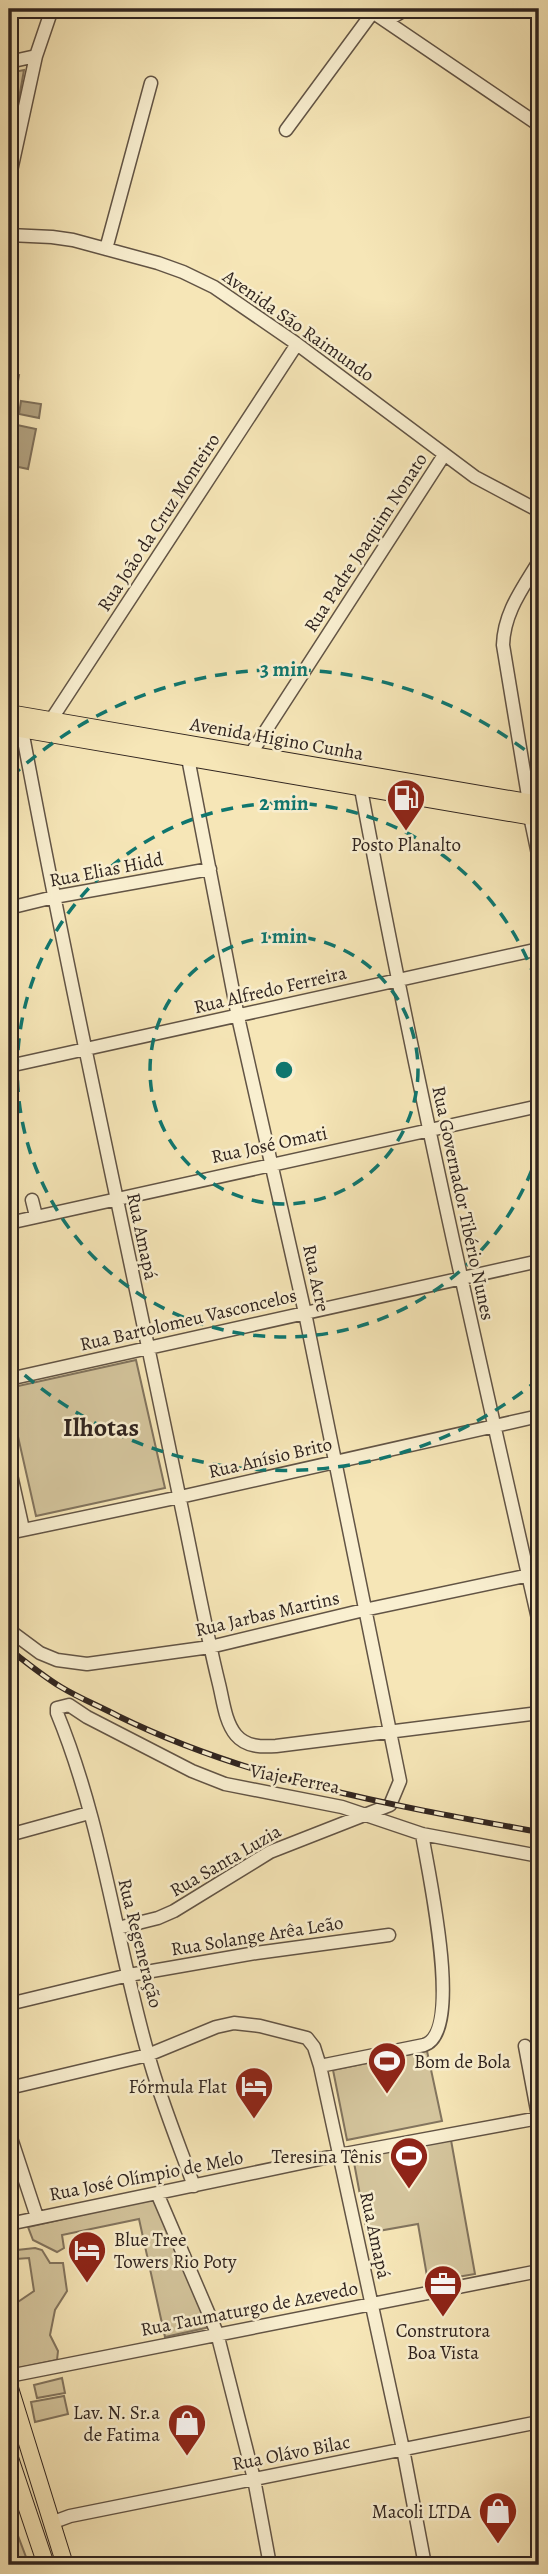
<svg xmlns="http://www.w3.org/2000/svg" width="548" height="2574" viewBox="0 0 548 2574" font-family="Alegreya,serif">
<rect width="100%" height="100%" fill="#f6e6b7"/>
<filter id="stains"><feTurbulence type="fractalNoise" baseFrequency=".00286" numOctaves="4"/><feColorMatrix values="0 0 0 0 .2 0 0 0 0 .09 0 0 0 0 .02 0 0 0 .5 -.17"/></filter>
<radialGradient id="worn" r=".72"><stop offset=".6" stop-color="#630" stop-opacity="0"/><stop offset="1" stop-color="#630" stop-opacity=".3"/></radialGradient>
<path fill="#d4c59d" stroke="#82745e" stroke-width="2" d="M 24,70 L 14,127 L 9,128 L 9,73 Z
M 9,373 L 19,375 L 9,436 Z
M 136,1360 L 165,1488 L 36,1516 L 9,1397 L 9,1388 Z
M 427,2051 L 442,2121 L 347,2140 L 333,2070 Z
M 451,2140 L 475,2274 L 428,2282 L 418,2224 L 367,2233 L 353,2157 Z
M 155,2198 L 210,2327 L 165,2337 L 139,2219 L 62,2235 L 64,2248 L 57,2252 L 33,2240 L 28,2227 Z
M 35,2248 L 42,2250 L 50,2263 L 63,2263 L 67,2291 L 55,2310 L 50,2335 L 58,2351 L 57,2360 L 14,2369 L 9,2357 L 9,2308 L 34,2291 L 29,2258 L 16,2259 L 14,2253 L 17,2250 Z
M 62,2378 L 65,2393 L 37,2398 L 34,2385 Z
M 64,2396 L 68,2414 L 35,2422 L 31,2402 Z
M 9,2512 L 29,2565 L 9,2565 Z"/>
<path fill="#b3a483" stroke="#7f715b" stroke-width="2" d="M 21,401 L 41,404 L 39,418 L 19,414 Z
M 17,425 L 36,429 L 28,469 L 9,465 Z"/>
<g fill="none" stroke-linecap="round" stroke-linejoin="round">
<g stroke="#625445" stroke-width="15">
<path id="minor" d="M 368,9 L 539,125
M 386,21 L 406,9
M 9,62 L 36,56
M 286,130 L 373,12
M 9,180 L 36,56 L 52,9
M 9,235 L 52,237 L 73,240 L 158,263 L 183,272 L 214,287 L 297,344 L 475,477 L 539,511
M 106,249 L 151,83
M 51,720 L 297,344
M 22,730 C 70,987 127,1243 180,1500 C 193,1561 204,1623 219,1684 C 223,1700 225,1722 236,1735 C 246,1747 262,1747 276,1746 L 539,1713
M 250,755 L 444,455
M 367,781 L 361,789 C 413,1069 476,1346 539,1623
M 529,802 L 503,645 C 504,612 523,588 539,561
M 530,816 L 539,859
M 9,908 L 54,897 L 210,869
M 9,1066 L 539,949
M 32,1200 L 36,1216
M 9,1223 L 539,1106
M 9,1379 L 539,1261
M 9,1466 L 23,1529
M 9,1533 L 180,1497 L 539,1416
M 9,1630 L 40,1653 L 57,1660 L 87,1664 L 210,1647 L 364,1610 L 539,1573
M 9,1835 L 89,1813
M 118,1928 L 158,1918 L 174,1911 L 270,1852 L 390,1805 L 400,1781 L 305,1313 L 238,1017 L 188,758
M 9,2004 L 129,1975 L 256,1953 L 389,1935
M 525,2046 L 539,2121
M 320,2066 L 424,2045 C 465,2033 427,1867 422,1834
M 9,2088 L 148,2055 L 216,2027 L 234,2023 L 260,2026 L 307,2038 L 314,2047 L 320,2066 L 403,2449 L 425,2565
M 9,2132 L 37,2217
M 194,2186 C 178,2142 160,2099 148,2054 C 116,1942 102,1822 57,1713 L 57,1708 L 69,1705 L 87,1717 L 192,1771 L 225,1784 L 342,1807 L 422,1834 L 539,1856
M 157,2193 L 217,2333 L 254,2479 L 270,2565
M 9,2224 L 339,2155 L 539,2118
M 9,2376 L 539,2271
M 51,2523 L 70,2516 L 539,2422"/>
</g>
<g stroke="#30241f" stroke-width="18">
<path id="major" d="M 9,713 L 539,804
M 9,727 L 539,818
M 9,2385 L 65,2565
M 9,2455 L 46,2565"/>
</g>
<use href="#minor" stroke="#f9efd0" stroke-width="12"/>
<use href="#major" stroke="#f6e6b7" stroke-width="16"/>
<g stroke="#30241f" stroke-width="6">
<path id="rail" d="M 9,1649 C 26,1662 43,1676 61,1687 C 79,1698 99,1706 118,1716 C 251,1781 395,1806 539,1832"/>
</g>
<use href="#rail" stroke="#f9efd0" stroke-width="3.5" stroke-dasharray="10" stroke-linecap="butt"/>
</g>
<g fill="none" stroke="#0f766e" stroke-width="3.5" stroke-dasharray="12 9">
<circle cx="284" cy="1070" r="134"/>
<path d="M539 1150A267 267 0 1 1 539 990"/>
<path d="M539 1379A401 401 0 0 1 11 1363M11 777A401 401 0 0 1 539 761"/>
</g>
<defs>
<g id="fuel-pin" transform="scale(2.0125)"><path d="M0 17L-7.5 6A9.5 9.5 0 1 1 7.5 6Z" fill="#8f2418" stroke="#f9efd0"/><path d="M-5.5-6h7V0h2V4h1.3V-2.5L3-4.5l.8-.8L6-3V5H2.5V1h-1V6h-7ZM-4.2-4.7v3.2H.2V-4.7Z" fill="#fff"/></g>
<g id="stadium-pin" transform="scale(2.0125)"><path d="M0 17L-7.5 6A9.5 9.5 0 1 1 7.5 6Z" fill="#8f2418" stroke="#f9efd0"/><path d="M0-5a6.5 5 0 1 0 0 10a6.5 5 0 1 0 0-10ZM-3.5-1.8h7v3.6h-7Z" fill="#fff"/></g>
<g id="hotel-pin" transform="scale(2.0125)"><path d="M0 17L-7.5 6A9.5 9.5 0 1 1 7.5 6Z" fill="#8f2418" stroke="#f9efd0"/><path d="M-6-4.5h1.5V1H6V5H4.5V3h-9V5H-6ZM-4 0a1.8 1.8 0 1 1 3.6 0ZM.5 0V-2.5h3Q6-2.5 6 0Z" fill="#fff"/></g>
<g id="office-pin" transform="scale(2.0125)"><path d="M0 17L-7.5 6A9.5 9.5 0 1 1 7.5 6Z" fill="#8f2418" stroke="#f9efd0"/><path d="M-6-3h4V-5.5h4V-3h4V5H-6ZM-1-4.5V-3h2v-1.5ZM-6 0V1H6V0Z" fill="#fff"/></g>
<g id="shop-pin" transform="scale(2.0125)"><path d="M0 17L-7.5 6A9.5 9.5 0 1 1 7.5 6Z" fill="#8f2418" stroke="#f9efd0"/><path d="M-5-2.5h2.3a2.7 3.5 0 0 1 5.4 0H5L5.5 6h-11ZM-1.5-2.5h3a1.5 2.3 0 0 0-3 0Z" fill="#fff"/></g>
</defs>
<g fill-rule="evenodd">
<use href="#fuel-pin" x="406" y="798"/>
<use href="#stadium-pin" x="387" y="2061"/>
<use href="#hotel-pin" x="254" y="2086"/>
<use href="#stadium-pin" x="409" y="2156"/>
<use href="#hotel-pin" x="87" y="2250"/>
<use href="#office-pin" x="443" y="2284"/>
<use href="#shop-pin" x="187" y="2423"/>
<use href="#shop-pin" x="498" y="2511"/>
</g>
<g text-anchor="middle" stroke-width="5" stroke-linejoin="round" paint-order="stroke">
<g font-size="19" fill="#30241f" stroke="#f9efd0">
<text transform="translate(299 325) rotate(35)" y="7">Avenida São Raimundo</text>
<text transform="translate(158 522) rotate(-57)" y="7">Rua João da Cruz Monteiro</text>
<text transform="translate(365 542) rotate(-57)" y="7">Rua Padre Joaquim Nonato</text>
<text transform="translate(277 738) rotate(10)" y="7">Avenida Higino Cunha</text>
<text transform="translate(106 869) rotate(-11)" y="7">Rua Elias Hidd</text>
<text transform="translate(270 989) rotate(-13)" y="7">Rua Alfredo Ferreira</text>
<text transform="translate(269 1144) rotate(-12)" y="7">Rua José Omati</text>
<text transform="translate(464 1203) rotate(78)" y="7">Rua Governador Tibério Nunes</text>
<text transform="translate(143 1236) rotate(78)" y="7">Rua Amapá</text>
<text transform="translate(317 1278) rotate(78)" y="7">Rua Acre</text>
<text transform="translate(188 1319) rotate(-13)" y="7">Rua Bartolomeu Vasconcelos</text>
<text transform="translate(270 1457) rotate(-13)" y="7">Rua Anísio Brito</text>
<text transform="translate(267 1613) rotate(-13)" y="7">Rua Jarbas Martins</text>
<text transform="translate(295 1778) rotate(11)" y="7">Viaje Ferrea</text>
<text transform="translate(225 1860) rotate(-30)" y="7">Rua Santa Luzia</text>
<text transform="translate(257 1935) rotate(-9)" y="7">Rua Solange Arêa Leão</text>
<text transform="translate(141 1943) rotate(76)" y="7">Rua Regeneração</text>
<text transform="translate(146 2175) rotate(-11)" y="7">Rua José Olímpio de Melo</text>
<text transform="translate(376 2235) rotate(78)" y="7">Rua Amapá</text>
<text transform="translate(249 2308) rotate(-11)" y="7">Rua Taumaturgo de Azevedo</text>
<text transform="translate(291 2452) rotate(-11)" y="7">Rua Olávo Bilac</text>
</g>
<g font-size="19" fill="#30241f" stroke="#f9efd0" text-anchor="end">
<text x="406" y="851" text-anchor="middle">Posto Planalto</text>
<text x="414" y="2068" text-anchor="start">Bom de Bola</text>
<text x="227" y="2093">Fórmula Flat</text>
<text x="382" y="2163">Teresina Tênis</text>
<text x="114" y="2246" text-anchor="start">Blue Tree<tspan x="114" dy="22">Towers Rio Poty</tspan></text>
<text x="443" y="2337" text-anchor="middle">Construtora<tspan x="443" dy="22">Boa Vista</tspan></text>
<text x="160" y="2419">Lav. N. Sr.a<tspan x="160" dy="22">de Fatima</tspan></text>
<text x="471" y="2518">Macoli LTDA</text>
</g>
<g font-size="26" font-weight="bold" fill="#30241f" stroke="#f9efd0">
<text x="101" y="1436">Ilhotas</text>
</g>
</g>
<circle cx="284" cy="1070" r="10" fill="#0f766e" stroke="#f9efd0" stroke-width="3.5"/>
<g font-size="21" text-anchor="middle" font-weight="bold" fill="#0f766e" stroke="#f9efd0" stroke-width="5" stroke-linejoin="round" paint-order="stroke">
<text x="284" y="676">3 min</text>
<text x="284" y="810">2 min</text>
<text x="284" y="943">1 min</text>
</g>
<rect width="548" height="2574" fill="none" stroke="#f6e6b7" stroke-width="35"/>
<rect x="10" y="10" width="527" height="2553" fill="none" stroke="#30241f" stroke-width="3.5"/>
<rect x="18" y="18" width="513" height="2539" fill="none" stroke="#30241f" stroke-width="2"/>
<rect width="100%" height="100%" filter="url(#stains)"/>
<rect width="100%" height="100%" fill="url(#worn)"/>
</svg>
